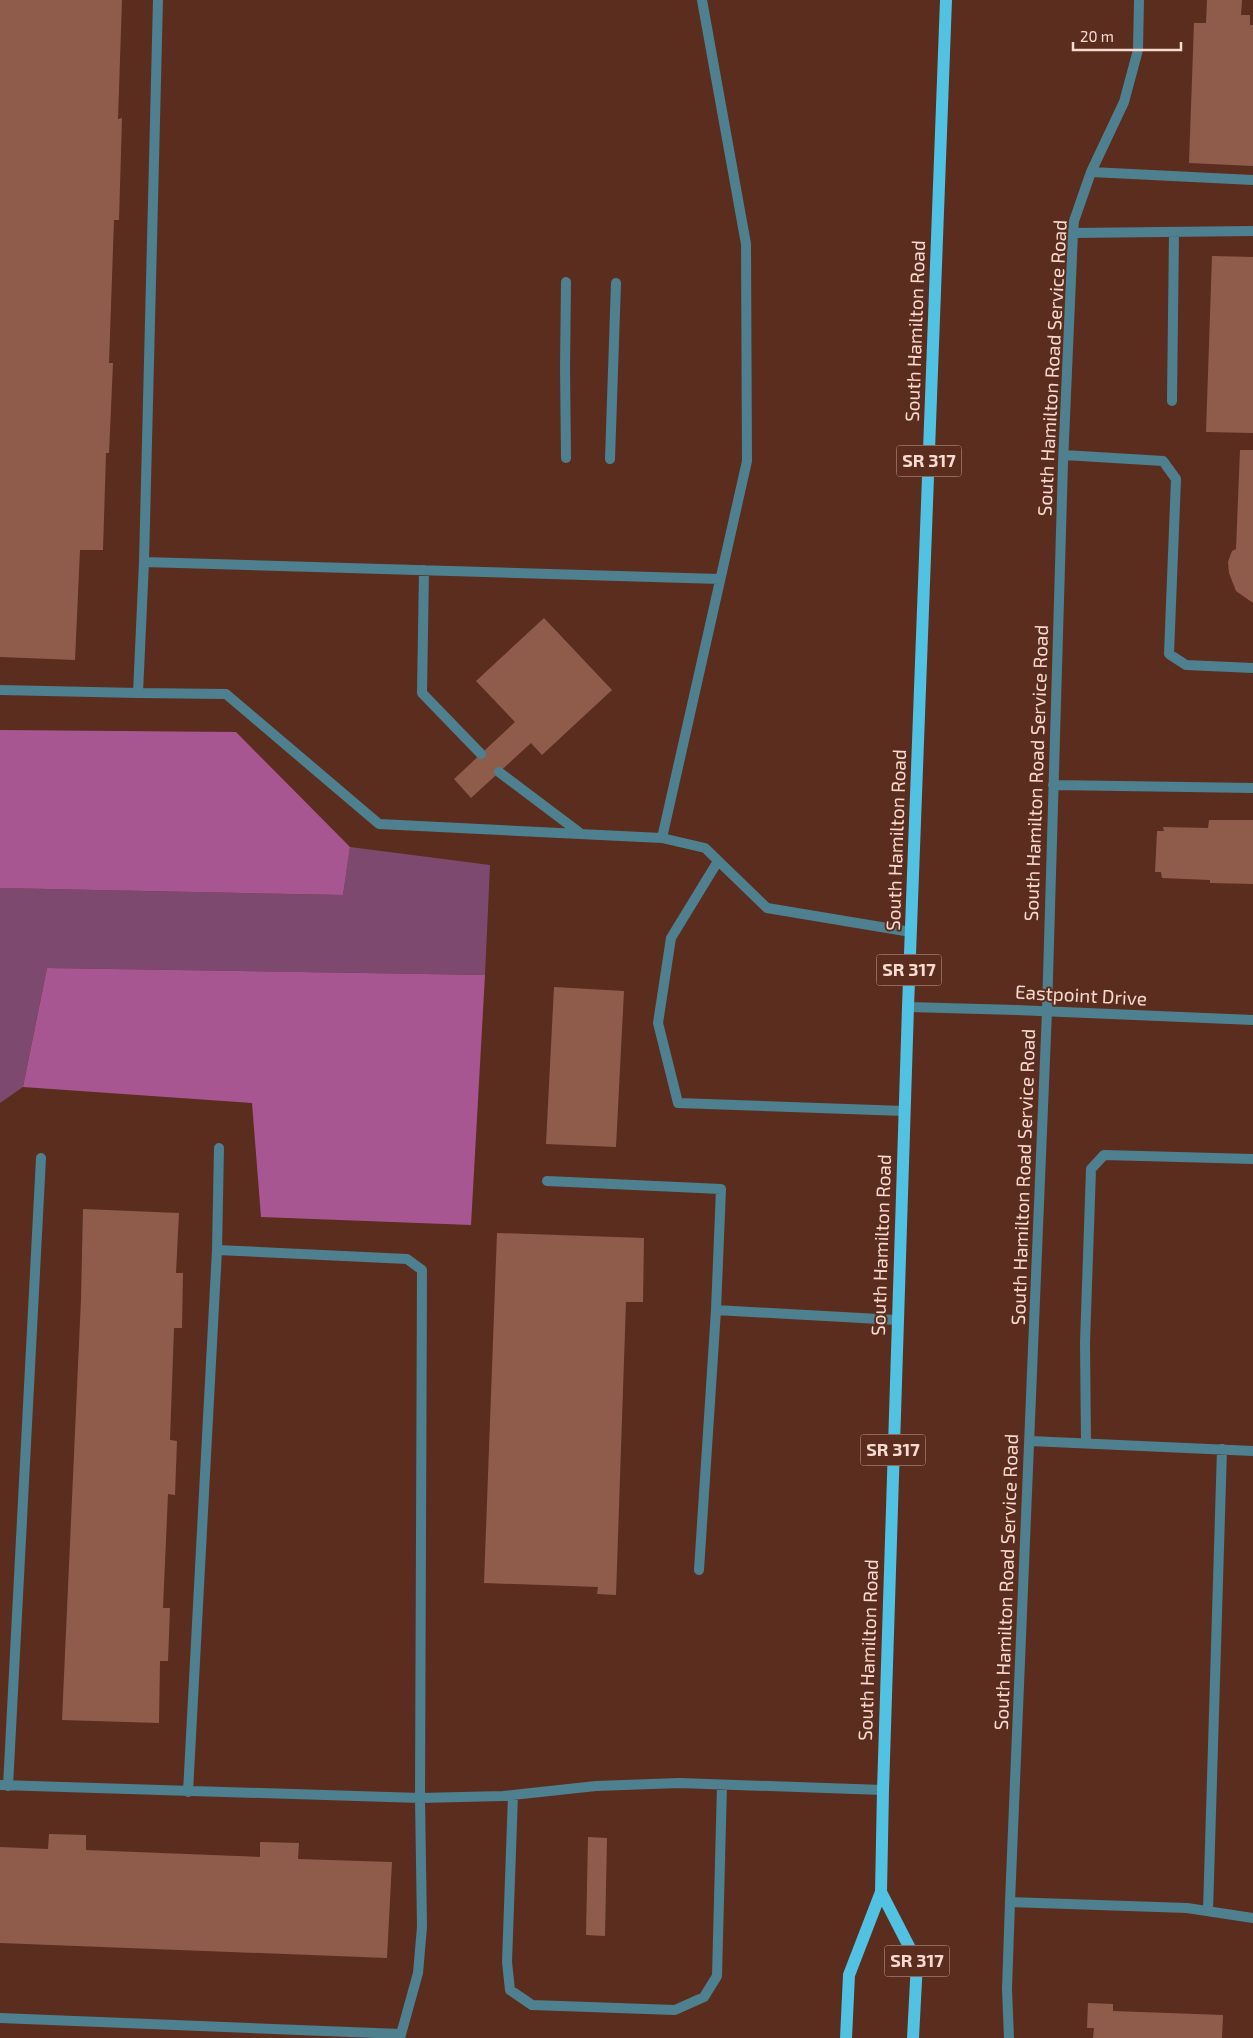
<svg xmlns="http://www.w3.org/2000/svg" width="1253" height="2038" viewBox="0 0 1253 2038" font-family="'Exo 2',sans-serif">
<rect width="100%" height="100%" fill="#5b2d1e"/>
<path fill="#7e496f" d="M 350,847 L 490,865 L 485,975 L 47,968 L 23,1087 L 0,1103 L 0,888 L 343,895 Z"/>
<path fill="#a85691" d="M 0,730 L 236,732 L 350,847 L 343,895 L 0,888 Z
M 47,968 L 485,975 L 471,1225 L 261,1217 L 252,1103 L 23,1087 Z"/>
<path fill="#8f5c4c" d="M 0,0 L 122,0 L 118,119 L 122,118 L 119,220 L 114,220 L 109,363 L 113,363 L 109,453 L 106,453 L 103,550 L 80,550 L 75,660 L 0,657 Z
M 1207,0 L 1242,0 L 1241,15 L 1250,15 L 1250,25 L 1253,25 L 1253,166 L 1189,163 L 1194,23 L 1206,23 Z
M 1212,256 L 1253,257 L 1253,433 L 1206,432 Z
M 1240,450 L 1253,450 L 1253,603 L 1236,591 L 1229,573 L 1228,562 L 1232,551 L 1236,549 Z
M 544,618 L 612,690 L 542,755 L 531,743 L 471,798 L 454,779 L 515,722 L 476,681 Z
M 1209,820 L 1253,820 L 1253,884 L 1210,883 L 1210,880 L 1162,878 L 1161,872 L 1155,872 L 1157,831 L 1164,831 L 1163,827 L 1208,828 Z
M 554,987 L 624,991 L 616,1147 L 546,1144 Z
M 83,1209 L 179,1213 L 176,1273 L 183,1273 L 182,1328 L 174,1328 L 170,1440 L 177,1441 L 175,1495 L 168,1494 L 163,1608 L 170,1608 L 168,1661 L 160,1661 L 159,1723 L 62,1720 L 81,1299 Z
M 497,1233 L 644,1238 L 643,1302 L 626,1302 L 616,1595 L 597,1594 L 598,1587 L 484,1583 Z
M 49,1834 L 86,1835 L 86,1850 L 260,1857 L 260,1842 L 299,1843 L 298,1859 L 392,1862 L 387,1958 L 0,1943 L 0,1847 L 48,1849 Z
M 588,1837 L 607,1838 L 605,1936 L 586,1935 Z
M 1088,2003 L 1113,2004 L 1113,2011 L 1223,2015 L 1222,2038 L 1093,2038 L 1094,2028 L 1087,2028 Z"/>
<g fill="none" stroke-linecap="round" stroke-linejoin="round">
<path stroke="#4e808f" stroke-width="10" d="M 158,0 L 144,562 L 138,693 L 226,694 L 379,824 L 662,838
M 702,0 L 746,244 L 747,461 L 662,838 L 705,848 L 767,908 L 911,932
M 1091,172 L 1253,180
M 1073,233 L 1253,231
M 1172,401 L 1174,232
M 1064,455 L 1163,461 L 1176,479 L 1169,654 L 1186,665 L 1253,668
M 566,458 L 565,368 L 566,282
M 610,459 L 616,283
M 144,562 L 720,579
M 424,570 L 422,693 L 481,754
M 0,690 L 138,693
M 499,772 L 580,833
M 1053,785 L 1253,788
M 718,861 L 671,938 L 658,1023 L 678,1103 L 904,1111
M 547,1181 L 721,1189 L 716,1310
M 217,1250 L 219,1148
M 1030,1441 L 1253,1451
M 1086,1443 L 1085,1343 L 1091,1169 L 1104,1155 L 1253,1159
M 699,1570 L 716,1310 L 897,1320
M 0,1785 L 420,1798 L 422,1927 L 418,1973 L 400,2038
M 8,1786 L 41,1158
M 188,1792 L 217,1250 L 407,1259 L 422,1270 L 420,1798 L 503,1796 L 596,1786 L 679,1783 L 883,1790
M 513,1795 L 507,1962 L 510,1990 L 532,2005 L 675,2010 L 704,1997 L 717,1976 L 722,1785
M 1010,1902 L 1187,1908 L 1253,1918
M 1208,1911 L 1222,1449
M 0,2018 L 401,2034
M 1009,2038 L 1007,1989 L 1010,1902 L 1047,1011 L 1063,463 L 1073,233 L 1074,221 L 1091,172 L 1124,102 L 1138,50 L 1139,0"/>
<path stroke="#4e808f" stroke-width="10" d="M 908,1007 L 1016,1010 L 1253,1020"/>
<path stroke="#51c2e1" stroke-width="12" d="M 881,1892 L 917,1962 L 913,2038
M 846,2038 L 849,1975 L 881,1892 L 883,1790 L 908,1007 L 946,0"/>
</g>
<g text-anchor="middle" stroke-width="4" stroke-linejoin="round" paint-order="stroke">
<g fill="#5b2d1e" stroke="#c9a69b" stroke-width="1">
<rect x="896.5" y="445.5" width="65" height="31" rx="4"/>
<rect x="876.5" y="954.5" width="65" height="31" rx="4"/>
<rect x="860.5" y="1434.5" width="65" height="31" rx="4"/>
<rect x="884.5" y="1945.5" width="65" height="31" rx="4"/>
</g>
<g font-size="18" font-weight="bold" fill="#f8dad0">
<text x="929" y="467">SR 317</text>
<text x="909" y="976">SR 317</text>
<text x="893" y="1456">SR 317</text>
<text x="917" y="1967">SR 317</text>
</g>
<g font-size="19" fill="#f8dad0" stroke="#5b2d1e">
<text transform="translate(915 331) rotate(-88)" y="7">South Hamilton Road</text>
<text transform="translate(1052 368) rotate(-87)" y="7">South Hamilton Road Service Road</text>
<text transform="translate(1036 773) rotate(-88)" y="7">South Hamilton Road Service Road</text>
<text transform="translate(896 840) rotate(-88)" y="7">South Hamilton Road</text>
<text transform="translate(1081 995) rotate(3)" y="7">Eastpoint Drive</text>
<text transform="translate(1023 1177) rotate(-88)" y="7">South Hamilton Road Service Road</text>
<text transform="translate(881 1245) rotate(-88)" y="7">South Hamilton Road</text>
<text transform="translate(1006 1582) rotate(-88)" y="7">South Hamilton Road Service Road</text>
<text transform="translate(868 1650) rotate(-88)" y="7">South Hamilton Road</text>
</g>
</g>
<path d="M1073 42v8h108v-8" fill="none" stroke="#f8dad0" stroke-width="2.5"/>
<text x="1080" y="42" font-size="15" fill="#f8dad0" stroke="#5b2d1e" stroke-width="4" paint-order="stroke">20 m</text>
</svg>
